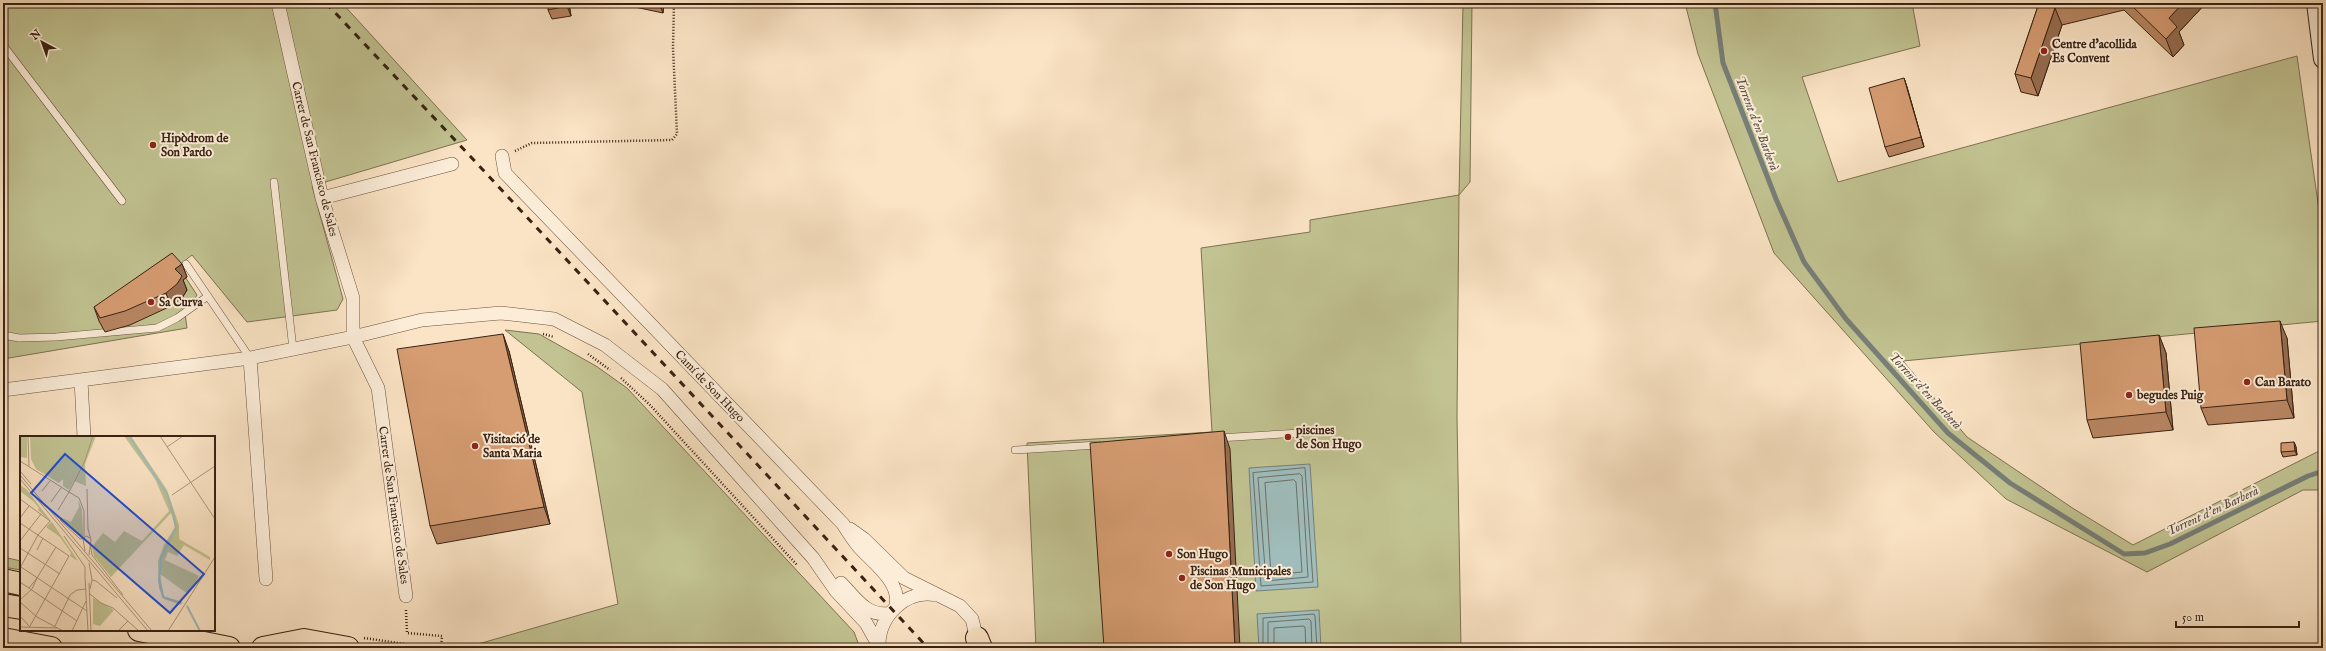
<svg xmlns="http://www.w3.org/2000/svg" width="2326" height="651" viewBox="0 0 2326 651" font-family="'IM FELL English',serif">
<rect width="100%" height="100%" fill="#fbe4c5"/>
<filter id="stains"><feTurbulence type="fractalNoise" baseFrequency=".005" numOctaves="4"/><feColorMatrix values="0 0 0 0 .2 0 0 0 0 .09 0 0 0 0 .02 0 0 0 .5 -.17"/></filter>
<radialGradient id="worn" r=".72"><stop offset=".6" stop-color="#630" stop-opacity="0"/><stop offset="1" stop-color="#630" stop-opacity=".3"/></radialGradient>
<path fill="#c2c392" stroke="#7e7252" d="M 3,3 L 342,3 L 467,140 L 312,186 L 343,299 L 337,310 L 247,322 L 192,255 L 178,266 L 197,295 L 185,313 L 187,328 L 3,359 Z
M 1463,3 L 1472,3 L 1470,182 L 1459,195 L 1457,417 L 1461,648 L 1036,648 L 1027,443 L 1212,432 L 1201,248 L 1310,232 L 1310,220 L 1459,195 Z
M 1685,3 L 1912,3 L 1920,46 L 1802,77 L 1838,182 L 2297,56 L 2323,238 L 2323,321 L 1903,361 L 1967,437 L 2074,509 L 2133,545 L 2323,449 L 2323,490 L 2303,490 L 2147,572 L 2006,499 L 1934,432 L 1774,253 L 1698,54 Z
M 505,330 L 539,334 L 596,366 L 627,388 L 854,632 L 860,648 L 464,648 L 618,604 L 582,392 Z
M 3,557 L 21,561 L 21,570 L 3,567 Z"/>
<path fill="#a0bdbc" stroke="#777f78" d="M 1310,464 L 1318,587 L 1256,591 L 1249,468 Z
M 1319,610 L 1321,648 L 1259,648 L 1257,614 Z"/>
<g fill="none" stroke-linecap="round" stroke-linejoin="round">
<path stroke="#6c7067" stroke-width="1" d="M 1305,468 L 1313,582 L 1261,586 L 1253,473 Z
M 1300,474 L 1302,476 L 1308,577 L 1266,581 L 1258,478 Z
M 1294,480 L 1296,482 L 1302,572 L 1271,575 L 1265,483 Z
M 1263,648 L 1263,618 L 1314,614 L 1315,616 L 1317,648
M 1268,648 L 1268,622 L 1309,619 L 1311,621 L 1312,648
M 1274,648 L 1274,628 L 1303,626 L 1305,627 L 1306,648"/>
<path stroke="#777f78" stroke-width="5" d="M 1715,3 L 1723,63 L 1776,199 L 1804,262 L 1846,319 L 1948,433 L 2010,483 L 2124,554 L 2145,553 L 2170,544 L 2308,476 L 2323,471"/>
<g stroke="#6a523f" stroke-width="8">
<path id="lane" d="M 3,45 L 122,201
M 274,182 L 293,349
M 186,264 L 250,358
M 3,335 L 19,338 L 56,337 L 157,328 L 177,318 L 208,296
M 1218,438 L 1301,433
M 1015,450 L 1098,445"/>
</g>
<g stroke="#6a523f" stroke-width="14">
<path id="street" d="M 502,156 L 505,173 L 843,524 C 848,532 853,540 859,547 C 872,562 904,584 895,608
M 322,198 L 452,164
M 250,358 L 266,579
M 81,380 L 84,437
M 3,390 L 250,358 L 353,337 L 353,298 L 322,198 L 278,3
M 850,529 L 864,539 L 904,578 L 960,606 L 972,619 L 978,644
M 841,583 C 855,597 867,618 890,613
M 406,596 L 378,388 L 353,337 L 422,320 L 501,313 L 554,319 L 605,345 L 662,389 L 813,558 L 836,591 L 866,623 L 879,646
M 879,647 C 878,617 905,589 936,595"/>
</g>
<g stroke="#392212" stroke-width="20">
<path id="secondary" d="M 2316,3 L 2323,59"/>
</g>
<g stroke="#392212" stroke-width="24">
<path id="highway" d="M 3,580 L 21,584
M 3,605 L 21,608
M 139,630 L 229,648
M 977,638 L 981,648
M 3,639 L 51,648
M 263,648 L 304,640 L 348,648"/>
</g>
<path stroke="#392212" stroke-width="2.5" stroke-dasharray="1 2" stroke-linecap="butt" d="M 515,151 L 532,143 L 672,140 L 677,134 L 673,48 L 674,3
M 543,334 L 554,337
M 588,354 L 610,370
M 621,378 L 650,405 L 797,565
M 406,610 L 407,633 L 442,636 L 441,648
M 364,638 L 433,648"/>
<use href="#lane" stroke="#fcedd9" stroke-width="7"/>
<use href="#street" stroke="#fcedd9" stroke-width="13"/>
<use href="#secondary" stroke="#fcedd9" stroke-width="18"/>
<use href="#highway" stroke="#fbe4c5" stroke-width="22"/>
<path stroke="#392212" stroke-width="3" stroke-dasharray="7 7" stroke-linecap="butt" d="M 326,3 L 470,156 L 928,648"/>
</g>
<path fill="#b88662" stroke="#392212" d="M 569,3 L 571,16 L 552,19 L 548,10 Z
M 577,3 L 586,3 L 585,5 Z
M 616,3 L 664,3 L 663,13 Z
M 2039,3 L 2206,3 L 2179,32 L 2184,45 L 2173,57 L 2124,10 L 2062,25 L 2038,96 L 2021,92 L 2015,74 Z
M 1904,78 L 1907,87 L 1924,147 L 1889,157 L 1885,147 Z
M 182,264 L 187,277 L 183,280 L 187,290 L 182,298 L 171,306 L 130,325 L 105,332 L 99,321 L 94,307 Z
M 2159,335 L 2166,353 L 2173,430 L 2093,438 L 2087,420 Z
M 2287,338 L 2294,418 L 2208,425 L 2201,408 Z
M 509,351 L 550,524 L 437,544 L 430,526 Z
M 2294,442 L 2296,447 L 2297,455 L 2283,457 L 2281,452 Z"/>
<path fill="#966d50" stroke="#392212" d="M 567,3 L 569,3 L 571,16 L 567,6 Z
M 659,3 L 664,3 L 663,13 Z
M 2183,3 L 2206,3 L 2179,32 L 2184,45 L 2173,57 L 2166,39 L 2169,18 Z
M 2055,8 L 2062,25 L 2038,96 L 2031,78 Z
M 1904,78 L 1907,87 L 1924,147 L 1921,137 Z
M 182,264 L 187,277 L 183,280 L 187,290 L 182,298 L 171,306 L 166,293 L 175,269 Z
M 2280,321 L 2287,338 L 2294,418 L 2287,400 Z
M 503,334 L 509,351 L 550,524 L 544,507 Z
M 2159,335 L 2166,353 L 2173,430 L 2166,412 Z
M 1224,431 L 1230,449 L 1240,648 L 1235,648 Z
M 2294,442 L 2296,447 L 2297,455 L 2295,451 Z"/>
<path fill="#d69c72" stroke="#392212" d="M 548,3 L 567,3 L 567,6 L 548,10 Z
M 2039,3 L 2073,3 L 2055,8 L 2031,78 L 2015,74 Z
M 2129,3 L 2183,3 L 2169,18 L 2177,27 L 2166,39 Z
M 1904,78 L 1921,137 L 1885,147 L 1869,88 Z
M 172,253 L 182,264 L 175,269 L 182,276 L 177,284 L 166,293 L 125,311 L 100,318 L 94,307 Z
M 2280,321 L 2287,400 L 2201,408 L 2194,328 Z
M 503,334 L 544,507 L 430,526 L 397,349 Z
M 2159,335 L 2166,412 L 2087,420 L 2080,343 Z
M 1224,431 L 1235,648 L 1104,648 L 1090,443 Z
M 2294,442 L 2295,451 L 2281,452 L 2281,443 Z"/>
<g fill="#8f2418" stroke="#fcedd9" stroke-width="1.5">
<circle cx="2044" cy="51" r="4"/>
<circle cx="153" cy="145" r="4"/>
<circle cx="151" cy="302" r="4"/>
<circle cx="2247" cy="382" r="4"/>
<circle cx="2129" cy="395" r="4"/>
<circle cx="1288" cy="437" r="4"/>
<circle cx="475" cy="446" r="4"/>
<circle cx="1169" cy="554" r="4"/>
<circle cx="1182" cy="578" r="4"/>
</g>
<g text-anchor="middle" stroke-width="4" stroke-linejoin="round" paint-order="stroke">
<g font-size="12" font-weight="bold" fill="#392212" stroke="#fcedd9" text-anchor="start">
<text x="2052" y="48">Centre d'acollida<tspan x="2052" dy="14">Es Convent</tspan></text>
<text x="161" y="142">Hipòdrom de<tspan x="161" dy="14">Son Pardo</tspan></text>
<text x="159" y="306">Sa Curva</text>
<text x="2255" y="386">Can Barato</text>
<text x="2137" y="399">begudes Puig</text>
<text x="1296" y="434">piscines<tspan x="1296" dy="14">de Son Hugo</tspan></text>
<text x="483" y="443">Visitació de<tspan x="483" dy="14">Santa Maria</tspan></text>
<text x="1177" y="558">Son Hugo</text>
<text x="1190" y="575">Piscinas Municipales<tspan x="1190" dy="14">de Son Hugo</tspan></text>
</g>
<g font-size="12" fill="#392212" stroke="#fcedd9">
<text transform="translate(315 159) rotate(76)" y="4">Carrer de San Francisco de Sales</text>
<text transform="translate(710 386) rotate(46)" y="4">Camí de Son Hugo</text>
<text transform="translate(394 505) rotate(82)" y="4">Carrer de San Francisco de Sales</text>
</g>
<g font-size="13" font-style="italic" fill="#585045" stroke="#fcedd9">
<text transform="translate(1758 123) rotate(69)" y="5">Torrent d'en Barberà</text>
<text transform="translate(1926 390) rotate(47)" y="5">Torrent d'en Barberà</text>
<text transform="translate(2212 510) rotate(-25)" y="5">Torrent d'en Barberà</text>
</g>
</g>
<g transform="translate(20 436)">
<rect width="195" height="195" fill="#fbe4c5"/>
<path d="M 0,0 L 7,0 L 7,22 L 0,21 ZM 10,0 L 76,0 L 65,28 L 66,50 L 54,45 L 49,54 L 43,50 L 43,43 L 39,47 L 16,33 L 11,23 ZM 104,0 L 111,0 L 147,54 L 159,89 L 159,103 L 190,121 L 190,124 L 164,109 L 157,120 L 148,116 L 145,124 L 179,140 L 168,158 L 140,138 L 144,161 L 163,166 L 161,169 L 144,163 L 139,152 L 138,125 L 144,109 L 155,91 L 151,77 L 91,141 L 74,120 L 72,111 L 83,97 L 95,106 L 104,95 L 122,105 L 149,75 L 135,43 ZM 0,49 L 7,54 L 34,89 L 58,125 L 50,120 L 51,117 L 40,101 L 26,91 L 31,86 L 18,74 L 19,72 L 14,66 L 0,55 ZM 58,64 L 62,73 L 63,100 L 61,102 L 38,80 L 51,86 L 59,71 ZM 73,162 L 94,174 L 80,190 L 73,188 Z" fill="#c2c392"/>
<path fill="none" stroke="#a0bdbc" stroke-width="2" d="M 109,0 L 147,58 L 154,81 L 156,92 L 141,122 L 139,145 L 143,161 L 161,167M 167,170 L 180,195"/>
<path fill="none" stroke="#ad967d" stroke-width="1" d="M 8,0 L 9,30M 140,0 L 195,83M 147,11 L 163,0M 0,25 L 49,56 L 64,27 L 73,0M 0,35 L 11,48M 0,39 L 132,195M 0,43 L 128,195M 67,53 L 68,94M 22,55 L 30,45M 152,59 L 195,30M 0,63 L 30,85 L 18,99 L 0,132M 31,66 L 41,52M 38,74 L 49,56 L 59,62 L 64,75 L 64,101M 0,82 L 9,70M 40,84 L 60,103 L 64,102M 0,87 L 49,120 L 10,190M 68,93 L 71,104 L 69,119M 44,100 L 65,131 L 65,141M 0,105 L 21,78M 70,107 L 72,119 L 103,159M 0,112 L 40,138M 17,114 L 23,102M 65,115 L 63,103 L 66,100 L 70,102M 69,127 L 72,144 L 70,153M 1,131 L 67,175M 65,141 L 68,195M 17,142 L 36,111M 72,144 L 76,145 L 97,162M 0,146 L 57,185M 69,147 L 71,195M 70,158 L 81,167 L 93,172 L 119,195M 0,164 L 12,153 L 17,142 L 9,152M 0,166 L 17,181 L 43,195M 0,180 L 10,191M 35,190 L 50,159 L 57,154 L 66,153M 0,191 L 37,192M 52,195 L 66,165M 98,195 L 108,185M 148,195 L 195,121"/>
<path fill="#1d4ed8" fill-opacity="0.15" stroke="#1d4ed8" stroke-width="2" d="M 45,18 L 184,138 L 150,177 L 11,57 Z"/>
<rect width="195" height="195" fill="none" stroke="#392212" stroke-width="2"/>
</g>
<rect width="2326" height="651" fill="none" stroke="#fbe4c5" stroke-width="16"/>
<rect x="4" y="4" width="2318" height="643" fill="none" stroke="#392212" stroke-width="2"/>
<rect x="8" y="8" width="2310" height="635" fill="none" stroke="#392212"/>
<g transform="translate(42 42) rotate(319)" stroke="#fcedd9" stroke-width="3" paint-order="stroke">
<path d="M0-3L7 15L0 10L-7 15Z" fill="#392212"/>
<text y="-6" font-size="11" font-weight="bold" text-anchor="middle" fill="#392212">N</text>
</g>
<path d="M2176 621v6h123v-6" fill="none" stroke="#392212" stroke-width="2"/>
<text x="2182" y="621" font-size="12" fill="#392212" stroke="#fcedd9" stroke-width="3" paint-order="stroke">50 m</text>
<rect width="100%" height="100%" filter="url(#stains)"/>
<rect width="100%" height="100%" fill="url(#worn)"/>
</svg>
